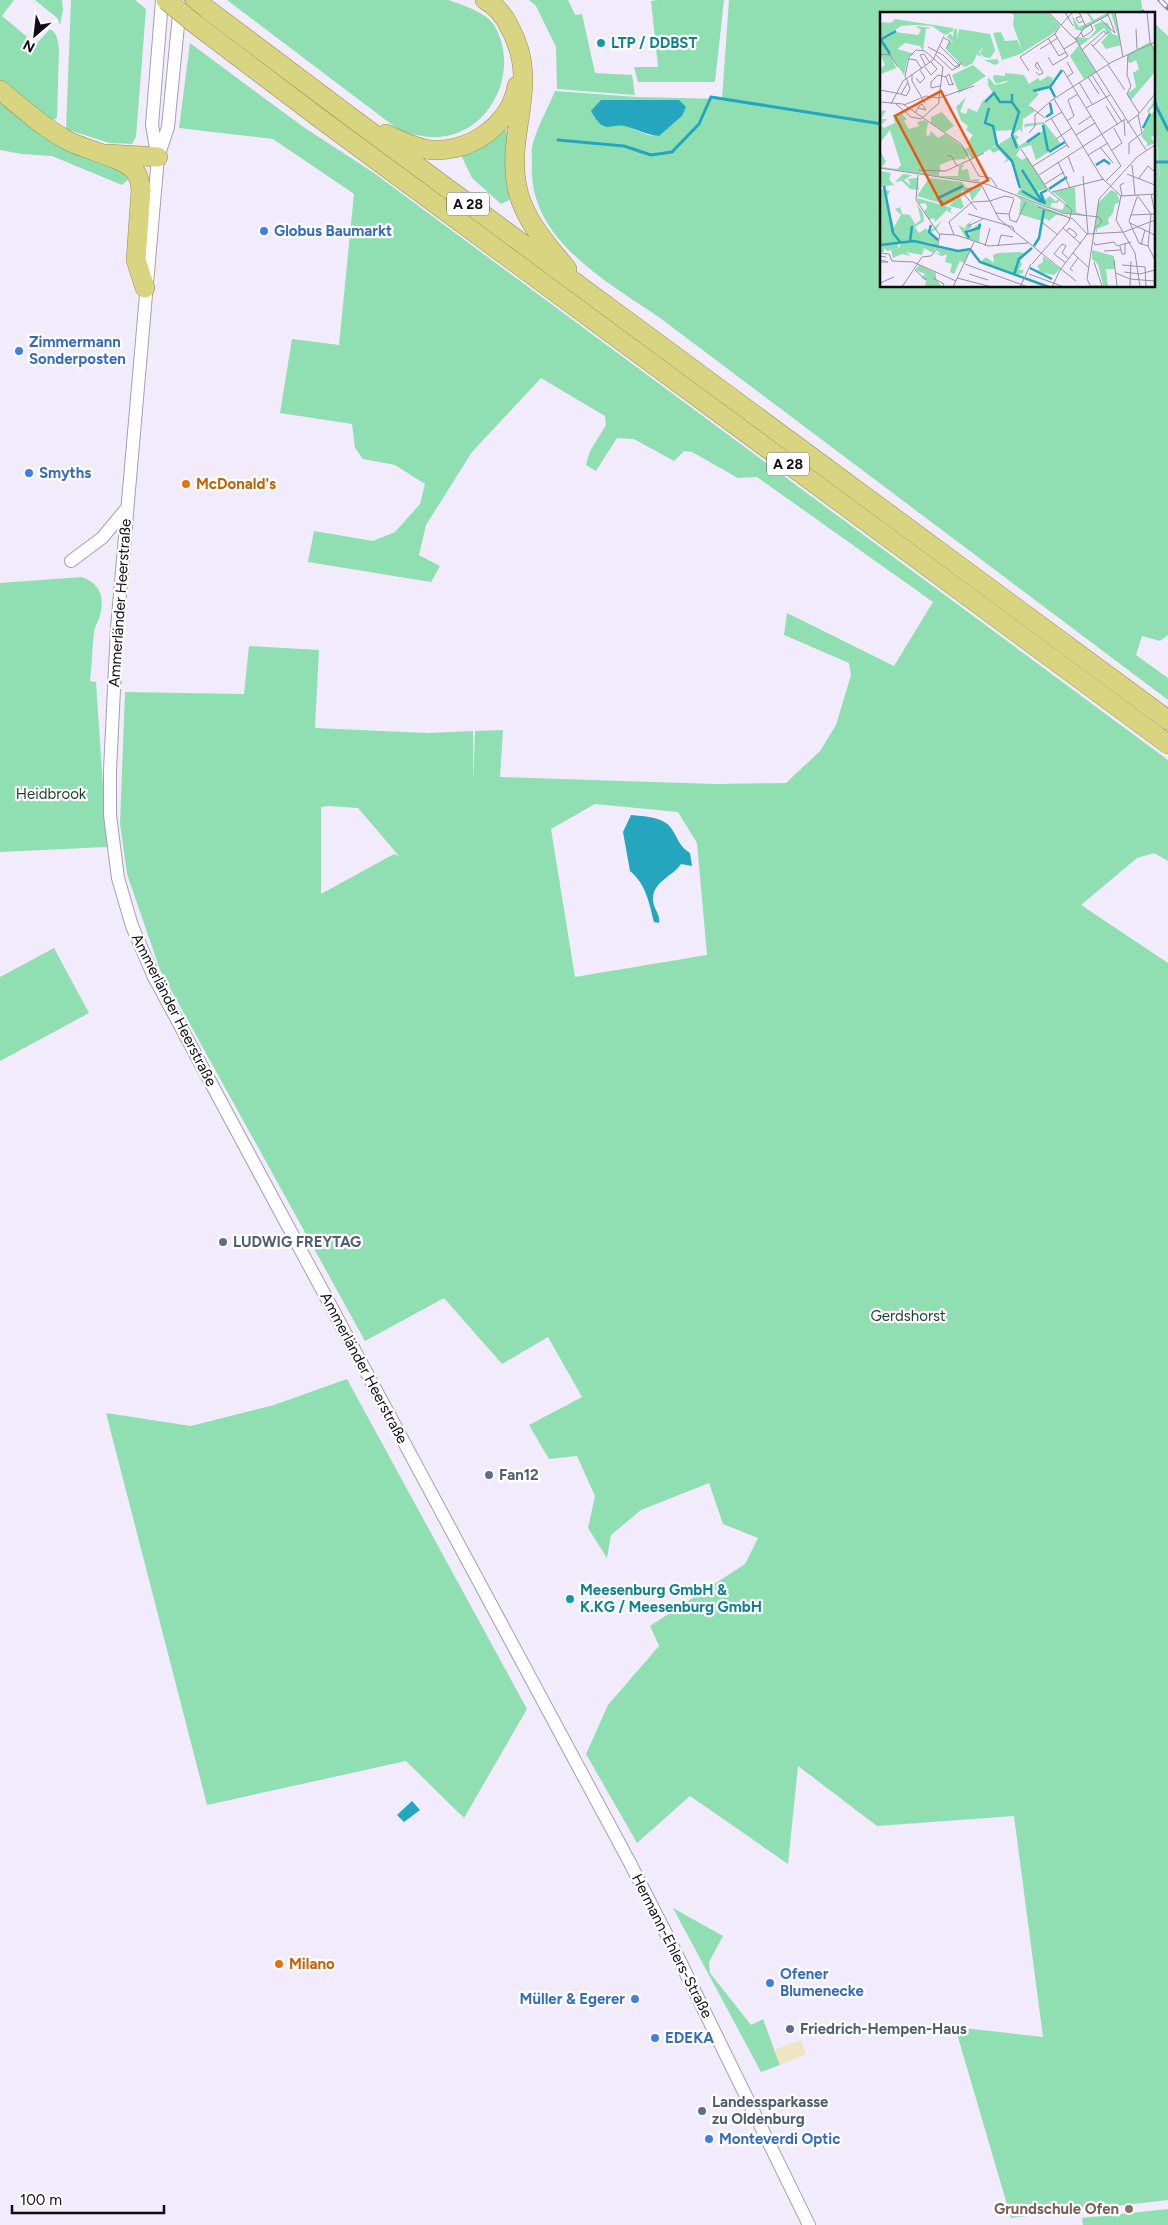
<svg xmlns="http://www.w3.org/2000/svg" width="1168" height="2225" viewBox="0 0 1168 2225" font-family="Figtree,sans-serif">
<rect width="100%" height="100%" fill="#f2ebfc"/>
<path fill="#90dfb2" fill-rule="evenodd" d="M 0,0 L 14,0 L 2,16 L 36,44 L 50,29 C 57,32 58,41 59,49 L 57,118 L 51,121 L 0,82 Z
M 35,0 L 62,0 L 63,10 L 60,25 L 57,18 Z
M 71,0 L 135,0 L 146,9 L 136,137 L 132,144 L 109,143 L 66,129 Z
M 227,0 L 448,0 C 461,4 487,13 494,25 C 521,70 491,134 438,137 C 427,138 414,134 403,133 Z
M 529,0 L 568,0 L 575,15 L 582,14 L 595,73 L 632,75 L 635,95 L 557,89 L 556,47 L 536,6 Z
M 658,0 L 724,0 L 715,82 L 638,82 L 634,67 L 658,67 L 651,1 Z
M 729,0 L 1141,0 L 1143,14 L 882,14 L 882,286 L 1154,286 L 1154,125 L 1161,187 L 1154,114 L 1154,23 L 1168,36 L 1168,635 L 1160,641 L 1142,636 L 1136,655 L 1168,678 L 1168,700 L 660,318 C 605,280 527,239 532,162 C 532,156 531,149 533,143 C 538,125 548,108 555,91 L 637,97 L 722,99 ZM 682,116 L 659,136 L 648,135 L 626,126 Z
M 190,43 L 302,126 L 374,173 L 1168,760 L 1168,861 L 1154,853 L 1137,858 L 1081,905 L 1168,963 L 1168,2200 L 1011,2218 L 955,2027 L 1043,2037 L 1014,1816 L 877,1826 L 798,1766 L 788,1864 L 690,1796 L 637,1843 L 586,1754 L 608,1705 L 659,1646 L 650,1626 L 745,1564 L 758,1538 L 723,1524 L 709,1483 L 641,1510 L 611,1535 L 607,1558 L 588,1528 L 595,1496 L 577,1456 L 549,1459 L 529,1425 L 582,1397 L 548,1337 L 502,1364 L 444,1298 L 365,1341 L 160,970 L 127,874 L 120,824 L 125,692 L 244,694 L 249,646 L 319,650 L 315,728 L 428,733 L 473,731 L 473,783 L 475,731 L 503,730 L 500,777 L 715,784 L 786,783 L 820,751 L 836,725 L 851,675 L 849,663 L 784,635 L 787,613 L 894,666 L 933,602 L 757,477 L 738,478 L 692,452 L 684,451 L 674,461 L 634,439 L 617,438 L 596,471 L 586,465 L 590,451 L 606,425 L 605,416 L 541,378 L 472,452 L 426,525 L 419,555 L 440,566 L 431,582 L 308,562 L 314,531 L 373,541 L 395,532 L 420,504 L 425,484 L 395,465 L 363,459 L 355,448 L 352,424 L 280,413 L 292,339 L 339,345 L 354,194 L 273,139 L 179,128 ZM 595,804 L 678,812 L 697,843 L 707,955 L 575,977 L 551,829 ZM 329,806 L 358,808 L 399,856 L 394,854 L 321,894 L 321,807 Z
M 0,100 L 116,165 L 131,177 L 122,185 L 52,156 L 22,154 L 0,150 Z
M 502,128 L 509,133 L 511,199 L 501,204 L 472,178 L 460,153 Z
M 82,577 C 100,584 105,596 100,615 C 99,621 94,627 94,633 C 92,649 92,665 90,681 L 96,682 L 107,847 L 0,852 L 0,583 Z
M 54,948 L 89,1013 L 0,1061 L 0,977 Z
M 347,1379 L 527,1709 L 464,1818 L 406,1761 L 207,1805 L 106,1413 L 191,1426 L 274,1405 Z
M 673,1908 L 723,1936 L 709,1962 L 710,1973 L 751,2025 L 763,2019 L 780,2065 L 761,2072 Z
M 1168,2209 L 1168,2225 L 1083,2225 L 1082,2218 Z"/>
<path fill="#efe5c0" d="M 801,2040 L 806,2054 L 780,2065 L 774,2050 Z"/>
<path fill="#24a6be" d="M 601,100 L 679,100 L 686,107 L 682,116 L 659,136 C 647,135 639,130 628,127 C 610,121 606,138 591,111 Z
M 631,815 C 643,816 664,817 671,828 C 679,839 678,845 690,853 L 692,866 L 681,864 C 672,877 652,882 653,900 C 653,908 661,915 659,923 L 654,922 C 649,903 646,884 630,871 L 623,832 Z
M 412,1801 L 420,1810 L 404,1822 L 397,1815 Z"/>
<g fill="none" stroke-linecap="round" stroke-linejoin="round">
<path stroke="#24a6be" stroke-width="3" d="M 1143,11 L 1143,14
M 1154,96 L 1156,106 L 1168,130
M 558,140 L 624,146 L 651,155 L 672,152 L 699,124 L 711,97 L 882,124
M 1154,162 L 1168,162"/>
<g stroke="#a59faf" stroke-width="14">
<path id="tertiary" d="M 180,5 L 168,127 L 158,157 L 117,628 L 110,770 L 110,815 L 118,878 L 132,926 L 154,977 L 630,1863 L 675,1951 L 809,2225
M 157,154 L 152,125 L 162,0
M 71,561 L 102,538 L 127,508"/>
</g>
<g stroke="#928e59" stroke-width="20">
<path id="motorway" d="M 195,0 L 348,115 L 1168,720
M 485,0 C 496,6 505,17 510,28 C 540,82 508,127 516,181 C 521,217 545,242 567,269
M 195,24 L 322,120 L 1168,744
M 0,90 C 21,107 41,126 65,139 C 83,150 121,156 135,171 C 139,176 140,183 141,189 L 136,260 L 145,288
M 386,134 C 398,140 411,146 425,149 C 465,156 510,127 517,86
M 108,154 L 158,157"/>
</g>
<use href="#tertiary" stroke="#fff" stroke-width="12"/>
<use href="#motorway" stroke="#d8d47f" stroke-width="19"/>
<g stroke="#898490" stroke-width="5">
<path id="rail" d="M 1160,0 L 1168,8"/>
</g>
<use href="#rail" stroke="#fff" stroke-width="3" stroke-dasharray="9" stroke-linecap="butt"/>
<g stroke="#928e59" stroke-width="20" stroke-linecap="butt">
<path id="motorway-bridge" d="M 166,0 L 195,24"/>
</g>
<use href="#motorway-bridge" stroke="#d8d47f" stroke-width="19"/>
</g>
<g fill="#0f9aa8" stroke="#fff" stroke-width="2">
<circle cx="601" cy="43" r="5"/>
<circle cx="570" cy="1599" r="5"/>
</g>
<g fill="#3f7fe0" stroke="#fff" stroke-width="2">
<circle cx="264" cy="231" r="5"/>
<circle cx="19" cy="351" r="5"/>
<circle cx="29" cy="473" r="5"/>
<circle cx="770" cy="1983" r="5"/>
<circle cx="635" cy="1999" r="5"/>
<circle cx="655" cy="2038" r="5"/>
<circle cx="709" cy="2139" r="5"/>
</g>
<g fill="#e8710a" stroke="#fff" stroke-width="2">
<circle cx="186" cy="484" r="5"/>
<circle cx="279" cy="1964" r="5"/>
</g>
<g fill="#5c6f8a" stroke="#fff" stroke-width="2">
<circle cx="223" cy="1242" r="5"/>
<circle cx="489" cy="1475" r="5"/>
<circle cx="790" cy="2029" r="5"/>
<circle cx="702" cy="2111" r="5"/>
</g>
<circle fill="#8d6e63" stroke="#fff" stroke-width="2" cx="1129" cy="2209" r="5"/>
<g text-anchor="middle" stroke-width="4.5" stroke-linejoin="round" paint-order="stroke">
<g fill="#fff" stroke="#57565a" stroke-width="1">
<rect x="447" y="192.5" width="42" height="23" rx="4"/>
<rect x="767" y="452.5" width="42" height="23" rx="4"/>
</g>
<g font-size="14" font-weight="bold" fill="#0f0d13">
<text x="468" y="209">A 28</text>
<text x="788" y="469">A 28</text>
</g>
<g font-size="15" font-weight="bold" fill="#0d838f" stroke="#fff" text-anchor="start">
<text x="611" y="48">LTP / DDBST</text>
<text x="580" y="1595">Meesenburg GmbH &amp;<tspan x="580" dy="17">K.KG / Meesenburg GmbH</tspan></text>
</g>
<g font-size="15" font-weight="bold" fill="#366cbe" stroke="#fff" text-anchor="start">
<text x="274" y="236">Globus Baumarkt</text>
<text x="29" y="347">Zimmermann<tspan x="29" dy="17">Sonderposten</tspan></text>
<text x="39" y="478">Smyths</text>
<text x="780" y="1979">Ofener<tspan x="780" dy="17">Blumenecke</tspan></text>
<text x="625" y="2004" text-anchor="end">Müller &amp; Egerer</text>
<text x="665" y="2043">EDEKA</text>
<text x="719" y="2144">Monteverdi Optic</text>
</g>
<g font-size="15" font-weight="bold" fill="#c56008" stroke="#fff" text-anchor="start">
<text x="196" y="489">McDonald's</text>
<text x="289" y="1969">Milano</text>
</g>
<g font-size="15" fill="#0f0d13" stroke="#fff">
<text transform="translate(120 603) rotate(-86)" y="5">Ammerländer Heerstraße</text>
<text transform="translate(174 1010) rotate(63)" y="5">Ammerländer Heerstraße</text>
<text transform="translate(364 1368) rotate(62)" y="5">Ammerländer Heerstraße</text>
<text transform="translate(672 1946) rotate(63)" y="5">Hermann-Ehlers-Straße</text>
</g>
<g font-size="15" fill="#183e2a" stroke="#fff">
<text x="51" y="799">Heidbrook</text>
<text x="908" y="1321">Gerdshorst</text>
</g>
<g font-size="15" font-weight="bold" fill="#4e5e75" stroke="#fff" text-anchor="start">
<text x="233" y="1247">LUDWIG FREYTAG</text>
<text x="499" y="1480">Fan12</text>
<text x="800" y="2034">Friedrich-Hempen-Haus</text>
<text x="712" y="2107">Landessparkasse<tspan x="712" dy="17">zu Oldenburg</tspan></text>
</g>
<g font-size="15" font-weight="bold" fill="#785e54" stroke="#fff" text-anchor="end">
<text x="1119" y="2214">Grundschule Ofen</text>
</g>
</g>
<g transform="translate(880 12)">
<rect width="275" height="275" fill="#f2ebfc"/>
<path d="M 129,0 L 167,0 L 180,13 L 175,20 L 140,42 L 122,48 L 113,21 L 121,20 L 125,29 L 137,28 L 142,38 L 133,13 L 134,3 ZM 205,0 L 208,0 L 214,8 L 229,0 L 235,0 L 241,33 L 226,37 L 221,30 L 228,23 L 224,16 L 200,34 L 194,25 L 209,26 L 216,18 L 214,13 L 221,10 L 228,11 L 232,22 L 238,24 L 231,1 L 201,19 L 195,17 L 192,3 L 199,15 L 212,9 L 206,0 L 200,3 ZM 15,7 L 73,16 L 73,19 L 65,23 L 52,14 L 35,13 L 21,14 L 8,23 L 15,20 L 38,23 L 41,18 L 36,14 L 52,16 L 46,17 L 43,39 L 40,34 L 25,31 L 17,37 L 35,42 L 28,45 L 24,63 L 12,46 L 16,56 L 1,62 L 0,58 L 5,53 L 0,42 L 0,10 L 11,11 ZM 74,17 L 77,17 L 77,28 L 79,17 L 110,22 L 119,51 L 115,53 L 104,48 L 118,47 L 115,39 L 110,46 L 104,45 L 100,41 L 104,34 L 99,40 L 102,46 L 97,42 L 93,51 L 85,55 L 80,52 L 66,37 L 70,29 L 75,32 L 67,25 L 70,21 L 73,25 ZM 270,30 L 275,40 L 275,60 L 251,88 L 247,82 L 256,75 L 253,61 L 259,57 L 256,48 L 250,51 L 247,49 L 248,42 ZM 199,33 L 216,60 L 204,67 L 190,44 ZM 93,53 L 106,64 L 79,81 L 72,63 ZM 125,61 L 144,63 L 149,72 L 158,66 L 160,69 L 168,64 L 173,66 L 170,75 L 156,80 L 159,82 L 148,94 L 155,99 L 143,107 L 142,121 L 140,117 L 134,122 L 139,125 L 136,128 L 139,134 L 164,118 L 163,112 L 144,115 L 145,112 L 164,110 L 181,132 L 156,148 L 151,133 L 141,136 L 136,143 L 142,148 L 147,145 L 167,176 L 157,180 L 158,183 L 161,181 L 164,188 L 170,184 L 175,189 L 180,187 L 178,191 L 171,191 L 171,195 L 182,198 L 186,191 L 173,180 L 195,175 L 196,200 L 208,204 L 192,202 L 192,196 L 191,202 L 182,200 L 137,182 L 141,175 L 135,156 L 129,148 L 123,151 L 127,147 L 119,138 L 113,141 L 110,137 L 92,147 L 87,138 L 89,143 L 85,147 L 72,148 L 60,153 L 60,159 L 64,160 L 59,160 L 59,164 L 78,164 L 79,154 L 84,152 L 81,158 L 88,157 L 90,168 L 98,167 L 100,170 L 0,156 L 0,138 L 6,150 L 2,155 L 17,157 L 21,153 L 10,118 L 0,131 L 0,100 L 2,98 L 6,99 L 1,107 L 7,107 L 1,113 L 4,116 L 15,111 L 13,103 L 21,101 L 27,107 L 24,109 L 29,117 L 39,114 L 37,110 L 44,108 L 48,110 L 46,123 L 49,124 L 51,119 L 58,126 L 65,122 L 86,137 L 90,134 L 88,130 L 93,123 L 86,118 L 88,114 L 81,109 L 76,95 L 86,85 L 80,100 L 86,102 L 88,96 L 97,100 L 103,88 L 105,90 L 113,81 L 108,73 L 108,65 L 115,73 L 125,71 L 129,68 L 116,72 L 113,66 L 114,63 L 125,64 ZM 133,118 L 135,125 L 132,124 L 111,137 L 118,131 L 115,119 ZM 271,86 L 275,93 L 269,99 L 271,102 L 275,99 L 275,122 L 271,126 L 275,131 L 265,135 L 268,132 L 261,124 L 270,103 L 267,99 L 273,91 ZM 62,100 L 74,114 L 65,120 L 51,111 L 51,105 ZM 0,159 L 11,161 L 9,167 L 14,173 L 0,175 ZM 23,162 L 32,163 L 24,168 L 31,174 L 28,167 L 37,166 L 39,178 L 30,177 L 22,169 L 15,170 ZM 49,166 L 82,170 L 89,179 L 102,175 L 92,189 L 90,182 L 82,178 L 80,184 L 84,195 L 81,197 L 69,194 L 74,189 L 67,193 L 37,184 ZM 0,177 L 10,179 L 6,187 L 14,215 L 21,203 L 15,197 L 20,195 L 22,202 L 30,203 L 35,212 L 41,208 L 37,192 L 43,201 L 44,209 L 35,215 L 39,221 L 46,216 L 48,219 L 53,217 L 62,208 L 56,218 L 50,220 L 58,229 L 57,234 L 51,231 L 33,229 L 30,229 L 57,235 L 53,241 L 44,236 L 42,243 L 26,240 L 31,244 L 22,242 L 13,246 L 11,238 L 19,236 L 21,231 L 19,230 L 18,236 L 7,239 L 4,236 L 4,240 L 0,240 ZM 231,178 L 237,181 L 240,190 L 235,192 L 233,201 L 228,207 L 229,212 L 217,217 L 217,222 L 215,217 L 218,191 ZM 136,184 L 179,201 L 190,204 L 176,203 L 169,209 L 163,205 L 162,209 L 139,202 L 141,188 ZM 37,186 L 72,196 L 70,199 L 73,202 L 67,199 L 69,196 L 55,210 L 54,206 L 49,208 L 44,199 L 47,196 L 46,191 L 39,192 ZM 94,207 L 90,211 L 92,215 L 85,220 L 90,224 L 89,221 L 95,218 L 92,217 L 101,210 L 99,231 L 86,226 L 78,213 L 86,217 L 85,214 ZM 58,236 L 78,239 L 90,238 L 85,251 L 80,249 L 74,262 L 70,260 L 72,252 L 65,250 L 67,242 L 62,244 L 54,241 L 61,242 L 57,239 ZM 212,238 L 234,244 L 234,249 L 235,247 L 235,257 L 226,257 L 228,274 L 223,273 L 218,252 L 212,247 ZM 140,240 L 147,242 L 140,248 L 142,252 L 139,258 L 144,258 L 142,260 L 144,261 L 138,262 L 143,265 L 100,250 L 106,245 L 114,251 L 113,243 L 118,241 ZM 163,244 L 180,257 L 174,263 L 163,261 L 157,258 L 160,258 L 157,254 L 163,250 ZM 39,253 L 56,261 L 56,267 L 62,275 L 45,275 L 46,268 L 41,266 L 45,262 L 35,258 Z" fill="#90dfb2" fill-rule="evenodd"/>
<path fill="none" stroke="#24a6be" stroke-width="2.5" d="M 0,28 L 16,19M 1,28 L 10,42M 153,79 L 169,75M 132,82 L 132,90 L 139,100 L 132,123 L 137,136M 175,85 L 170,75 L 182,58M 105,90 L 114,81 L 120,90 L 132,90M 109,96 L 105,111 L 113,114 L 117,133 L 132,149 L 140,176M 166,105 L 172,101 L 170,91M 163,113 L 168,139M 263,116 L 270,102M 147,130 L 160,121M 169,140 L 185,130M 216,153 L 224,148 L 230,152M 142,158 L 163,191M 4,174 L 13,221 L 21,231M 169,177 L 187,165M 142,179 L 161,190M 63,192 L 58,186 L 83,174M 165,192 L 161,181 L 167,178M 51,213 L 49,220 L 58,228M 89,226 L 86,220 L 99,216 L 100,212M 30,230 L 32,214M 0,233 L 34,229 L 78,239 L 90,237 L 100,250 L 169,275M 154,234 L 159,226 L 164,198M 150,256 L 172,267M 134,263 L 139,247 L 152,236"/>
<path fill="none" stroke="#97929f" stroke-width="1" d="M 168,0 L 196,28 L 266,138M 185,0 L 193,14M 199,0 L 206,15M 235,0 L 243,45M 267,0 L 270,30 L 275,40M 201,4 L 196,6 L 199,11 L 203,9M 220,7 L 235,21 L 227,0M 181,13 L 193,0M 256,17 L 257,37M 201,20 L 203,25 L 208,22 L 213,18 L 211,13M 64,26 L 70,29 L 66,37M 168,26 L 179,44 L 186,40M 196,28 L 204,16 L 228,3M 211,32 L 229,52M 213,34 L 228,20M 48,35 L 63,43 L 75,55 L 82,51M 160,37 L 178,26M 184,37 L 197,29M 202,38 L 224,19 L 226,22M 0,42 L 10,43 L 18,55M 248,42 L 247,63 L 251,74 L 247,82 L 259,101M 56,43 L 72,58 L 80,54 L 60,34M 168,45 L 173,53 L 188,44 L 175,22M 28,47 L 36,48 L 42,57M 187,50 L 193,61 L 187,65M 228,53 L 245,78M 46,54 L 40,43 L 44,42 L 50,51M 45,55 L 51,63 L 57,57 L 51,50M 183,58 L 241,154 L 226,169M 149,59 L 140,45 L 175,22 L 180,14M 156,60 L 159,63 L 163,61 L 157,50 L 155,54 L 159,58M 32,62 L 32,69 L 45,91M 212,63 L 242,110M 65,65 L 69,62 L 73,73M 208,65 L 219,82M 36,66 L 40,71 L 45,66 L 40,58M 199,70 L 212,92M 60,74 L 51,76 L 51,70 L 58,63 L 66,65 L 69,73 L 74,72M 0,78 L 21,82 L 28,70 L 25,64 L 29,45 L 36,38 L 45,39 L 63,55 L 59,86M 21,82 L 26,84 L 30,77 L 28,71M 59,86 L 94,74M 174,87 L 222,166 L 241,184M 0,90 L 23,92 L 81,132 L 96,159M 11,92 L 23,69 L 53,48 L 64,24M 16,92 L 31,105 L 41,107 L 59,91 L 59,86M 24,93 L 46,84 L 59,86M 149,94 L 165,106M 226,94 L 238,113M 206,96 L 230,83M 35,101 L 40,93 L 42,92 L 46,98 L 38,96M 171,106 L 189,136M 244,108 L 245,124M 187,109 L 194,104 L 188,88 L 198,82M 165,110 L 182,100M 247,111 L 258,103 L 275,82M 198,113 L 211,104M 149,121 L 155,114 L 155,103 L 172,88 L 232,50 L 275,30M 196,123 L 215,111M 176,127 L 192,116M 220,135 L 233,151M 141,137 L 168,178 L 192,198 L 189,209 L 152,252M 232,138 L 242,131 L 234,116M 249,142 L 249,131 L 262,121 L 258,103M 67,143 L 72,145 L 77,154M 208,143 L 228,131M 188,144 L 194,160M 178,150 L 190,176M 252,153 L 255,183M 153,154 L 187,133M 0,156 L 106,172 L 183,201 L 219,205 L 222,210 L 215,216 L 213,224M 38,158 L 66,159 L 104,141M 96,159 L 99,164 L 111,166 L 117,175M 247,162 L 275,173M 38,163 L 36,188 L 59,222 L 76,223 L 109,234 L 148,231M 159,163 L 245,107M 259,166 L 268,154 L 275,160M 165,172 L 184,160M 102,174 L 119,207 L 196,269M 86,177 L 102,174M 172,180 L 224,167M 84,182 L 97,198M 271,182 L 275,201M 257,183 L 271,202 L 268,234 L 275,248M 241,184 L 236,208 L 255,241 L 260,275M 241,184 L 275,182M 242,184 L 240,173 L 244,171M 257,185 L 249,209 L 259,231 L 268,234M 158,195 L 193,207 L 207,222 L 244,220 L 275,208M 115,201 L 129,202 L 130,208 L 136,210M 88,202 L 133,215 L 134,219M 129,202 L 134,187M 251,203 L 275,202M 136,211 L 146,190M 163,211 L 178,223M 250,211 L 275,223M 88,214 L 103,207M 183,216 L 201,232M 187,219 L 189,216 L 195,220 L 197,223 L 194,226M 274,222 L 275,244M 74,223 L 69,210 L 92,190 L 110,189 L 125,184 L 134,186M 214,230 L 215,233 L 234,230 L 237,234 L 251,230M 261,233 L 265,218M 105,234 L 110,216M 118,234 L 121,223 L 133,225M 186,234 L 182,241 L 189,247M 240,234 L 242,242 L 245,242 L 245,232M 224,239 L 241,238M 193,241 L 209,256M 6,245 L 0,244 L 0,241 L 9,242 L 12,249 L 33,250 L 76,269M 0,248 L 8,250 L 0,250M 234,248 L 237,274M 214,250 L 222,274M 186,251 L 174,242 L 182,232 L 186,234M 85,252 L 148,275M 242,253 L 265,255 L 266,275M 35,258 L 46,268 L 45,266M 193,259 L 190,257 L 198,246M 244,260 L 260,262 L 275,258M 236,261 L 250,267 L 275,269M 89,262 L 108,268M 149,262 L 184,275M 53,266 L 64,272 L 63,275M 77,266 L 112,275M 0,271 L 14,265M 212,274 L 263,275M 250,274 L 251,249M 22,275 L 42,245 L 51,244 L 57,237 L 60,222M 73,275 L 94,230M 140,275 L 151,252M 172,275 L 180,258 L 208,221 L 203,164M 211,275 L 207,267 L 219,187 L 257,145 L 275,133"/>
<path fill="#e8590c" fill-opacity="0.15" stroke="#e8590c" stroke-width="2.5" d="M 61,79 L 108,168 L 62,193 L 15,104 Z"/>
<rect width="275" height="275" fill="none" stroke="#0f0d13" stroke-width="2.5"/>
</g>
<g transform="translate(35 35) rotate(208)" stroke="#ffffff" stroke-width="4" paint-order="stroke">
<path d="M0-4L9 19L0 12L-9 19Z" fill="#0f0d13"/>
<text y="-8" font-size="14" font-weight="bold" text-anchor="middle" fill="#0f0d13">N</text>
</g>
<path d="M12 2205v8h152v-8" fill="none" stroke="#0f0d13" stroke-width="2.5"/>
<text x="20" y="2205" font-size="15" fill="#0f0d13" stroke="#ffffff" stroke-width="4" paint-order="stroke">100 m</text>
</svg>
